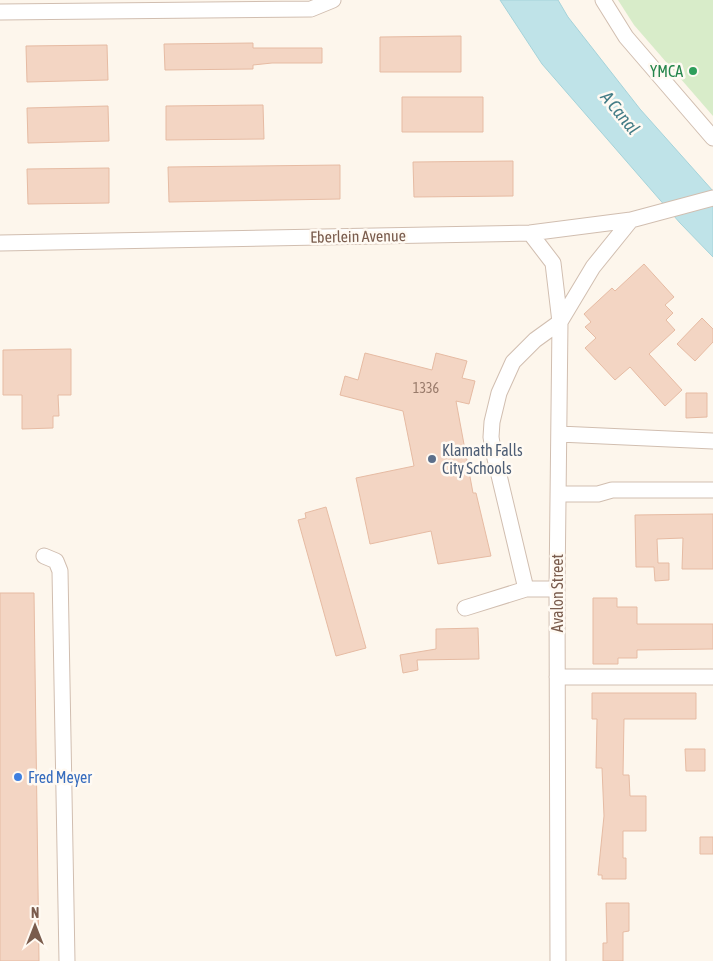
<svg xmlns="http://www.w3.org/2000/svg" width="713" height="961" viewBox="0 0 713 961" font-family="'Asap Condensed',sans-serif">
<rect width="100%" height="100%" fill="#fdf6ec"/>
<path fill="#d8ecc9" d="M 618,0 L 713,0 L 713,116 L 634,25 Z"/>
<path fill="#bfe3e8" stroke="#a5d3da" d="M 500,0 L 558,0 L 568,17 L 640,109 L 713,191 L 713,257 L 680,223 L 542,64 Z"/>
<path fill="#f3d5c3" stroke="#e6bba3" d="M 461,36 L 461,72 L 380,72 L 380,37 Z
M 253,43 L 253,48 L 322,48 L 322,63 L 272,63 L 253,65 L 253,69 L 165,70 L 164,44 Z
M 107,45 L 108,80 L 27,82 L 26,46 Z
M 402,97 L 483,97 L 483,132 L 402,132 Z
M 263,105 L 264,139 L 166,140 L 166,106 Z
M 108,106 L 109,141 L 28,143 L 27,108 Z
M 513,161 L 513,196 L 414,197 L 413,162 Z
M 340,165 L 340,199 L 169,202 L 168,167 Z
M 109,168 L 109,203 L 28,204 L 27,169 Z
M 644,264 L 674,297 L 665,305 L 673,313 L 666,320 L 675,330 L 649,354 L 682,390 L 665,406 L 630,367 L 615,380 L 585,348 L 596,338 L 585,327 L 591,322 L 584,314 L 612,288 L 615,291 Z
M 702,318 L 713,329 L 713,342 L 695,361 L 677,344 Z
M 71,349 L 71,395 L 58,395 L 59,416 L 53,416 L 53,428 L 22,429 L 22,395 L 3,395 L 3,350 Z
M 365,353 L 432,370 L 436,353 L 467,361 L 462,378 L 475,381 L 469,404 L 456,401 L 473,493 L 476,493 L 491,556 L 438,564 L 431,531 L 370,544 L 356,478 L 414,466 L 403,411 L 340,395 L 345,376 L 358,380 Z
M 686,393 L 707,393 L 707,417 L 686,418 Z
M 326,507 L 366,648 L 336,656 L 298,520 L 306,518 L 305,513 Z
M 713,514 L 713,569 L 682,569 L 683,538 L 657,539 L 658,563 L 669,563 L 669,580 L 655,581 L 654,567 L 636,567 L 635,515 Z
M 0,593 L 34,593 L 39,961 L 0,961 Z
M 593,598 L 617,598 L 617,607 L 637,607 L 637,624 L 713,624 L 713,649 L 637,650 L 637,658 L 618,658 L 618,664 L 593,664 Z
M 478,628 L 479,659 L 417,660 L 418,670 L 403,673 L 400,655 L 436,649 L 436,629 Z
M 592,693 L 696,693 L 696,719 L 624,719 L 623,775 L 629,775 L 630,796 L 646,796 L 646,831 L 623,831 L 623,858 L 626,858 L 626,879 L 602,879 L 602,875 L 598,875 L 604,816 L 602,768 L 596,768 L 597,719 L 592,719 Z
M 685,749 L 705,749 L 705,771 L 686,771 Z
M 700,837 L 713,837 L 713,854 L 700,854 Z
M 606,903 L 629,903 L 629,931 L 623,932 L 623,961 L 603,961 L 603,943 L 607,943 Z"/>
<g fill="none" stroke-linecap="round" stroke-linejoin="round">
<g stroke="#d1beb0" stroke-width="17">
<path id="minor" d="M 603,0 L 626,37 L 713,138
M 0,12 L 311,9 L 333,0
M 530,233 L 553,263 L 560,322 L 557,589 L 558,961
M 0,243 L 530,233 L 631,220 L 713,198
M 559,434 L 713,441
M 558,494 L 598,494 L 612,490 L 713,490
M 44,556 L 56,561 L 60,571 L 67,961
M 557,589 L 526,589 L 493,450 L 491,437 L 492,422 L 499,393 L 513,362 L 535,340 L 560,322 L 593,267 L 631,220
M 465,608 L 526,589
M 557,677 L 713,677"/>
</g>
<use href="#minor" stroke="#fff" stroke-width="15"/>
</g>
<circle fill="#2e9e5b" stroke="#fffaf3" stroke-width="2" cx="693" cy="71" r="5"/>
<circle fill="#5c6f8a" stroke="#fffaf3" stroke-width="2" cx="432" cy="459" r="5"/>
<circle fill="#3f7fe0" stroke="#fffaf3" stroke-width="2" cx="18" cy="777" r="5"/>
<g text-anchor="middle" stroke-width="5" stroke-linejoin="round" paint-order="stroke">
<g font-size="14" fill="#987a6a">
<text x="426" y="393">1336</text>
</g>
<g font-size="16" fill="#27864d" stroke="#fffaf3" text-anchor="end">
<text x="683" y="77">YMCA</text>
</g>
<g font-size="16" fill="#7a5c4d" stroke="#fffaf3">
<text transform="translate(358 236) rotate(-1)" y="6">Eberlein Avenue</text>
<text transform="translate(557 593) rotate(-90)" y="6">Avalon Street</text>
</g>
<g font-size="16" fill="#4e5e75" stroke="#fffaf3" text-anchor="start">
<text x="442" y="456">Klamath Falls<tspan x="442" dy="18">City Schools</tspan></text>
</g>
<g font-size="16" fill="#366cbe" stroke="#fffaf3" text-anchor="start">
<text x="28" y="783">Fred Meyer</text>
</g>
<g font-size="18" font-style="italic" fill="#437c86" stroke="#fffaf3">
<text transform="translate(620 113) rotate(51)" y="6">A Canal</text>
</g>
</g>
<g transform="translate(35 926)" stroke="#fffaf3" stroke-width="4" paint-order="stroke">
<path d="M0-4L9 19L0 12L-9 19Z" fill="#7a5c4d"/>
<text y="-8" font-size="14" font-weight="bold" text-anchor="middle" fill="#7a5c4d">N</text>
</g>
</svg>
